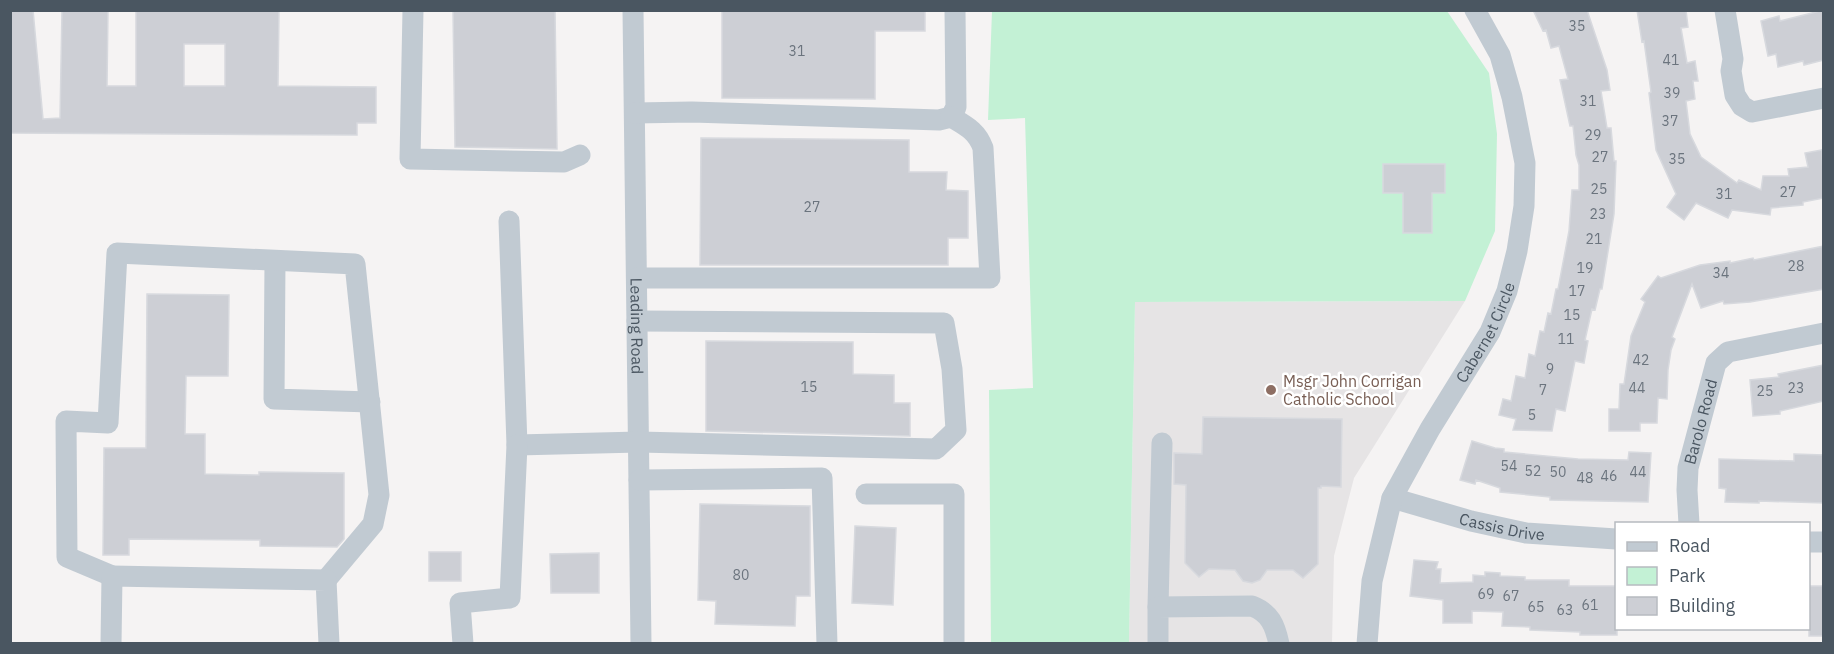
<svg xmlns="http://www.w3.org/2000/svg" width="1834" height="654" viewBox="0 0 1834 654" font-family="'IBM Plex Sans',sans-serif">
<rect width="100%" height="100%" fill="#f5f3f3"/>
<path fill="#e6e4e5" d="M 1465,301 L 1354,478 L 1334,556 L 1332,643 L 1129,644 L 1135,302 Z"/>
<path fill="#c3f1d5" d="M 992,11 L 1447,11 L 1489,73 L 1497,134 L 1495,231 L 1465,301 L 1135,302 L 1129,643 L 991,643 L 989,390 L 1033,388 L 1025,118 L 988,120 Z"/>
<path fill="#cdcfd5" stroke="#d7d9de" stroke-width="1.5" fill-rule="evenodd" d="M 10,10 L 33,10 L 43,119 L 60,118 L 62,10 L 108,10 L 107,86 L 136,86 L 136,10 L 279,10 L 278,86 L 376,87 L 376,123 L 357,123 L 357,135 L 10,133 ZM 184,44 L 225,44 L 225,86 L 184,86 Z
M 453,10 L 555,10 L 557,149 L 455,147 Z
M 722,10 L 925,10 L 925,31 L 875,31 L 875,99 L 722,98 Z
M 1533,10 L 1587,10 L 1607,70 L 1610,90 L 1601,91 L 1607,128 L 1611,128 L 1614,161 L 1616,161 L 1614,214 L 1602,289 L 1600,289 L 1595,310 L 1592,309 L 1585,340 L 1588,341 L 1584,363 L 1575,361 L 1565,411 L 1556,409 L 1552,431 L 1513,430 L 1516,419 L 1499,415 L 1503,399 L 1511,401 L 1516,376 L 1525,378 L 1529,354 L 1535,356 L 1540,331 L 1544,332 L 1548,313 L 1551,314 L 1556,289 L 1558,289 L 1569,231 L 1572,190 L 1579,190 L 1579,165 L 1576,155 L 1573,126 L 1570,126 L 1560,80 L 1568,79 L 1559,46 L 1551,48 L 1546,30 L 1543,31 Z
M 1637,10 L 1686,10 L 1688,27 L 1681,28 L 1687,63 L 1695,61 L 1698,81 L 1693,81 L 1695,99 L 1686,101 L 1690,134 L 1701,157 L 1737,183 L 1739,180 L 1761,190 L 1763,176 L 1789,176 L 1788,169 L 1808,167 L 1805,153 L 1822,150 L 1824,198 L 1803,202 L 1803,205 L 1771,208 L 1770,215 L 1732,210 L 1728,218 L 1696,203 L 1684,220 L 1667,207 L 1676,194 L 1656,150 L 1649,93 L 1651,92 L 1644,41 L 1642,42 Z
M 1824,10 L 1824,60 L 1804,65 L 1803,61 L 1778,67 L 1776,54 L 1768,56 L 1761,21 L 1779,16 L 1780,21 Z
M 701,138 L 909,140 L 909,172 L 947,172 L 946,190 L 968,191 L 968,238 L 948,238 L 948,265 L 700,265 Z
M 1383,164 L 1445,164 L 1445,193 L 1432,193 L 1432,233 L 1403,233 L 1403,193 L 1383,193 Z
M 1824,246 L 1824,289 L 1750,302 L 1724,304 L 1723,301 L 1701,308 L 1692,284 L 1672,337 L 1675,339 L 1671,350 L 1668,370 L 1667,399 L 1658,398 L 1657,423 L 1640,423 L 1640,431 L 1609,431 L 1609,409 L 1619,409 L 1620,384 L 1624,384 L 1631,336 L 1645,302 L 1641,299 L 1658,276 L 1661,278 L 1700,265 L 1730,261 L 1730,263 L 1753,258 L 1754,260 Z
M 147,294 L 229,295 L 228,376 L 186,376 L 185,434 L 205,434 L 205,474 L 259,475 L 259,472 L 344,473 L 344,539 L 337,547 L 260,546 L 260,540 L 129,539 L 129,555 L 103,555 L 104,448 L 146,448 Z
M 706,341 L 853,342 L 853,374 L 894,375 L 894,403 L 910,403 L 910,436 L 706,431 Z
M 1824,365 L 1824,401 L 1780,411 L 1780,414 L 1753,416 L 1750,380 L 1779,377 L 1778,374 Z
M 1203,417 L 1342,419 L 1341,487 L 1321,486 L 1321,488 L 1318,488 L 1318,564 L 1303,578 L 1293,570 L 1267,570 L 1260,580 L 1252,583 L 1243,581 L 1235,570 L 1209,569 L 1199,577 L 1185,563 L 1186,485 L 1174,484 L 1174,453 L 1202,454 Z
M 1472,441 L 1495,448 L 1504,449 L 1504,452 L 1578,459 L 1628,460 L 1629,452 L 1651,453 L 1648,502 L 1550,500 L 1550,497 L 1500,492 L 1500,488 L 1476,480 L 1475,484 L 1460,480 Z
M 1794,454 L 1824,455 L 1824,503 L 1759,501 L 1759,503 L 1725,502 L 1726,489 L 1719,488 L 1719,459 L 1794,461 Z
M 700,504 L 810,506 L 810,596 L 796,596 L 795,626 L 715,624 L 716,601 L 698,600 Z
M 855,526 L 896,528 L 893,605 L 852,603 Z
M 429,552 L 461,552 L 461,581 L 429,581 Z
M 599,553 L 599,593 L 551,593 L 550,554 Z
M 1414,560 L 1438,562 L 1436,569 L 1441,569 L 1440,583 L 1473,582 L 1473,575 L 1485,576 L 1485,572 L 1500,573 L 1500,576 L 1525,577 L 1525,580 L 1569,580 L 1569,586 L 1617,586 L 1617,635 L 1580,635 L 1580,632 L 1530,630 L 1530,627 L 1502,626 L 1503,612 L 1472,611 L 1472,623 L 1443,623 L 1443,600 L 1410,596 Z
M 1809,586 L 1824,586 L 1824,636 L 1809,636 Z"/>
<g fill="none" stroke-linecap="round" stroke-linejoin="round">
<g stroke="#c1cad2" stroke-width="21">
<path d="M 413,10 L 410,159 L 564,162 L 580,155"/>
<path id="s1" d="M 633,10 L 641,644"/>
<path d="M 1725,10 L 1733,59 L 1731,71 L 1735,95 L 1742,106 L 1752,112 L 1824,98"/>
<path d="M 635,113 L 692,112 L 939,120 L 951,117 L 956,107 L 955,10"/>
<path d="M 509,221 L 517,445 L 639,442 L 936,449 L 956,430 L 952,369 L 944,323 L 637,321"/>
<path d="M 275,261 L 274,399 L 370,402"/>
<path d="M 637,278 L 990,278 L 983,148 C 977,131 966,126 951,117"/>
<path d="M 639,480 L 822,478 L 827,644"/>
<path d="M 866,494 L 954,494 L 954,644"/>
<path id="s2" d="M 1392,498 L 1471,521 L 1526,533 L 1616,539"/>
<path id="s3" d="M 1689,524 L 1687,490 L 1688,468 L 1716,363 L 1728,352 L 1824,333"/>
<path d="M 1808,542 L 1824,542"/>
<path d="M 112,576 L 67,557 L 66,421 L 108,423 L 117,253 L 355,264 L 379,495 L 373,524 L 326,580"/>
<path d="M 1158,607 L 1162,443"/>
<path d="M 111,644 L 112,576 L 326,580 L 329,644"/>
<path d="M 463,644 L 460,603 L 510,598 L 517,445"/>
<path d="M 1158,644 L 1158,607 L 1252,606 C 1270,613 1275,625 1279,644"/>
<path id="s4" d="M 1367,644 L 1372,581 L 1392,498 L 1430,429 L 1490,332 L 1507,291 L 1517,251 L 1524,206 L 1525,163 L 1512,97 L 1500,55 L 1475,10"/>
</g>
</g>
<circle fill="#8d6e63" stroke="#fff" stroke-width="2" cx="1271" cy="390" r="6"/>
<g text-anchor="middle" stroke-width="5" stroke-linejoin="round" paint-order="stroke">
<g font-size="14" fill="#6b747e">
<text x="1577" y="31">35</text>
<text x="797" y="56">31</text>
<text x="1671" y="65">41</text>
<text x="1672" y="98">39</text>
<text x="1588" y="106">31</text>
<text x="1670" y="126">37</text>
<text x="1593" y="140">29</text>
<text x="1600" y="162">27</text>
<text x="1677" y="164">35</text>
<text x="1599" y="194">25</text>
<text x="1788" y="197">27</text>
<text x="1724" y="199">31</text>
<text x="812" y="212">27</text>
<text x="1598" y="219">23</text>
<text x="1594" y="244">21</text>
<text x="1796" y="271">28</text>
<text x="1585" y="273">19</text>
<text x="1721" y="278">34</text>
<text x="1577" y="296">17</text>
<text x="1572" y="320">15</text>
<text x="1566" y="344">11</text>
<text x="1641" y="365">42</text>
<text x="1550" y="374">9</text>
<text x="809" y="392">15</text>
<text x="1637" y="393">44</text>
<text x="1796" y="393">23</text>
<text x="1543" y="395">7</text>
<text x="1765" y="396">25</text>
<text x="1532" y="420">5</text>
<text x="1509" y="471">54</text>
<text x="1533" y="476">52</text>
<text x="1558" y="477">50</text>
<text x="1638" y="477">44</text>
<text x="1609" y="481">46</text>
<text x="1585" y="483">48</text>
<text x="741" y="580">80</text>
<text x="1486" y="599">69</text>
<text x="1511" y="601">67</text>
<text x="1590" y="610">61</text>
<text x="1536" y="612">65</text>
<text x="1565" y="615">63</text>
</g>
<g font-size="16" fill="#4a5661" stroke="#fff">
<text dy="6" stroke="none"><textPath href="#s1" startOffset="316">Leading Road</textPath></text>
<text dy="6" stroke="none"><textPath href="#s4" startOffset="339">Cabernet Circle</textPath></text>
<text dy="6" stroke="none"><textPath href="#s3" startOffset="104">Barolo Road</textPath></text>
<text dy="6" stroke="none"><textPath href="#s2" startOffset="114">Cassis Drive</textPath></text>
</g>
<g font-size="16" fill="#785e54" stroke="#fff" text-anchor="start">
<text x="1283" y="387">Msgr John Corrigan<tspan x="1283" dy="18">Catholic School</tspan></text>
</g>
</g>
<rect width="1834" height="654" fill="none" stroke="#4a5661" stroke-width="24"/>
<rect x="1615" y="522" width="195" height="108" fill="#ffffff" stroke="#b7bbc0" stroke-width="1.5"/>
<rect x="1627" y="542" width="30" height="9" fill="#c1cad2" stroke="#b7bbc0" stroke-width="1.5"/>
<text x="1669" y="552" font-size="18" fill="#4a5661">Road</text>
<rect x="1627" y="567" width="30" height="18" fill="#c3f1d5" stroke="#b7bbc0" stroke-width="1.5"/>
<text x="1669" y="582" font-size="18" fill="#4a5661">Park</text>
<rect x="1627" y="597" width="30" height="18" fill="#cdcfd5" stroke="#b7bbc0" stroke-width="1.5"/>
<text x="1669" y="612" font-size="18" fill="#4a5661">Building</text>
</svg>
